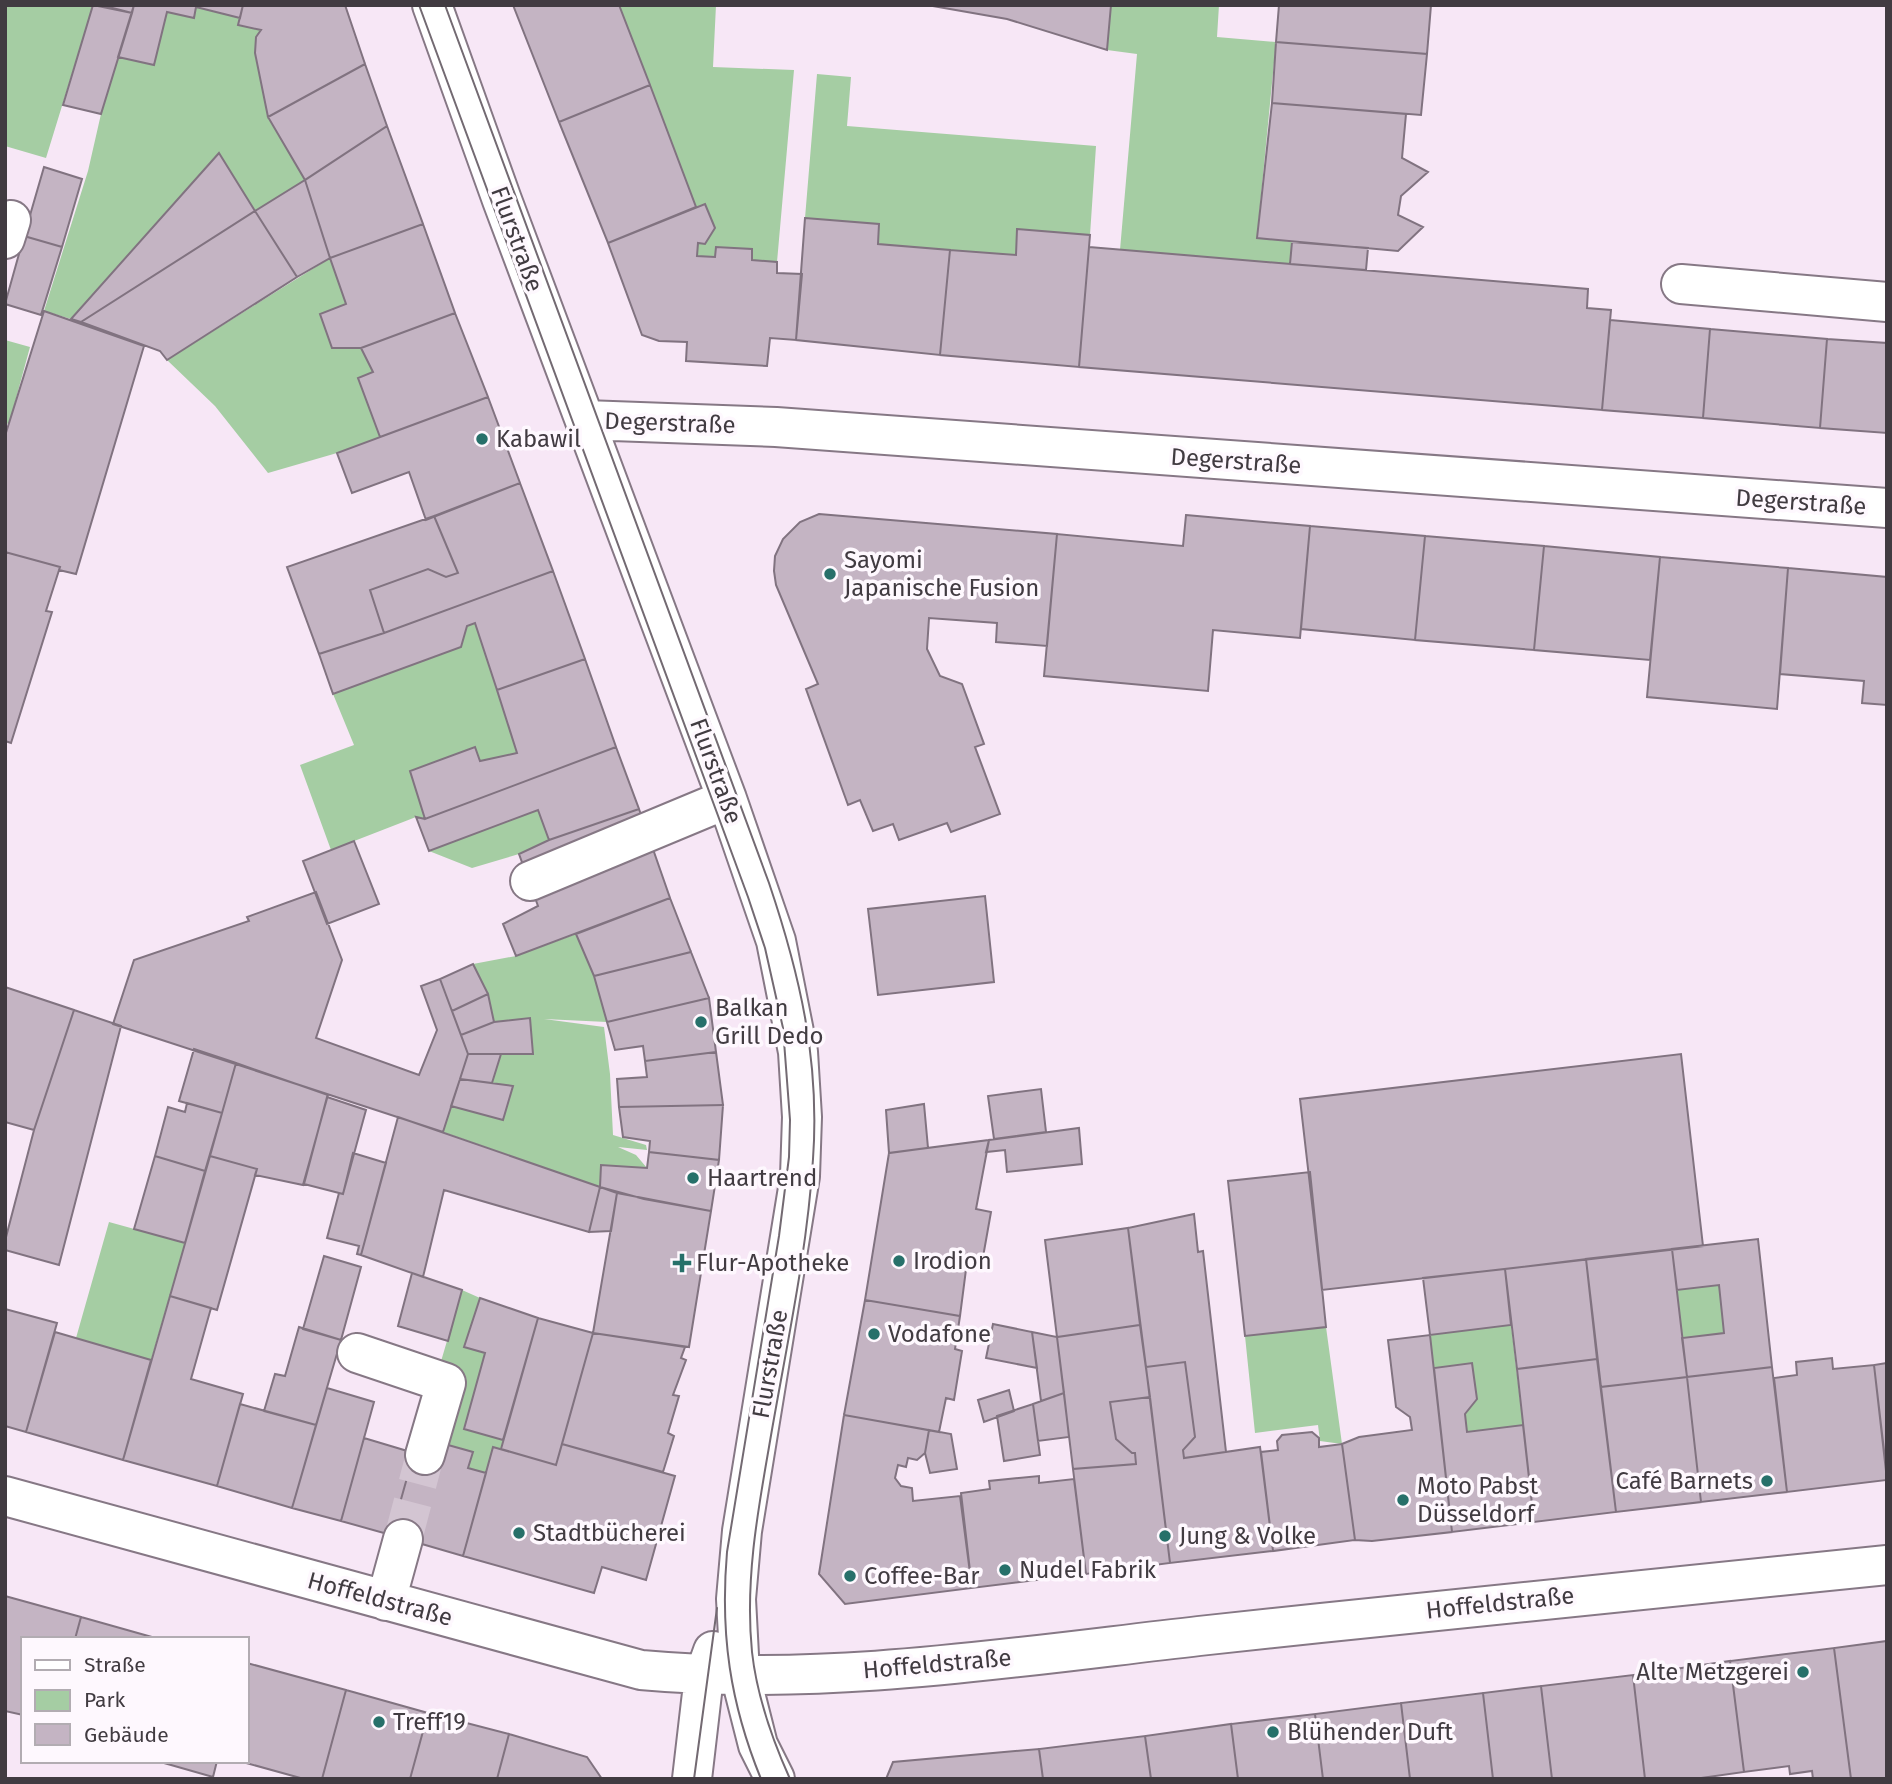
<svg xmlns="http://www.w3.org/2000/svg" width="1892" height="1784" viewBox="0 0 1892 1784" font-family="'Fira Sans',sans-serif">
<rect width="100%" height="100%" fill="#f7e7f6"/>
<path fill="#a5cda3" d="M 5,5 L 93,5 L 46,158 L 5,146 Z
M 619,5 L 716,5 L 713,67 L 794,70 L 777,262 L 752,260 L 752,249 L 716,247 L 715,257 L 697,256 L 698,243 L 705,244 L 714,228 L 705,204 L 696,207 Z
M 1111,5 L 1219,5 L 1217,37 L 1276,42 L 1257,237 L 1292,242 L 1290,264 L 1120,250 L 1137,54 L 1107,50 Z
M 196,7 L 240,18 L 239,25 L 261,30 L 256,37 L 255,53 L 268,117 L 305,180 L 255,211 L 219,154 L 71,319 L 44,311 L 88,171 L 101,114 L 118,57 L 154,65 L 167,12 L 194,18 Z
M 817,74 L 851,77 L 847,126 L 1096,146 L 1090,235 L 1018,229 L 1016,255 L 878,244 L 879,224 L 805,218 Z
M 330,258 L 346,304 L 320,314 L 332,348 L 361,348 L 373,372 L 358,378 L 380,437 L 337,453 L 268,473 L 215,406 L 167,360 Z
M 5,340 L 30,347 L 9,424 L 5,423 Z
M 475,623 L 517,753 L 480,761 L 475,747 L 410,772 L 425,819 L 416,817 L 331,850 L 300,765 L 354,745 L 333,694 L 461,647 L 467,626 Z
M 538,810 L 549,840 L 519,854 L 472,868 L 429,851 Z
M 576,934 L 594,976 L 607,1022 L 544,1019 L 604,1027 L 610,1074 L 613,1135 L 646,1145 L 647,1150 L 618,1147 L 636,1155 L 647,1168 L 601,1165 L 600,1187 L 443,1132 L 451,1106 L 512,1086 L 492,1083 L 501,1054 L 532,1054 L 530,1018 L 494,1022 L 488,994 L 473,964 L 516,956 Z
M 109,1222 L 185,1243 L 151,1360 L 76,1338 Z
M 1719,1285 L 1724,1333 L 1682,1338 L 1677,1290 Z
M 462,1290 L 480,1298 L 465,1347 L 485,1353 L 464,1429 L 503,1440 L 501,1449 L 493,1447 L 486,1473 L 414,1453 Z
M 1511,1325 L 1523,1425 L 1467,1432 L 1465,1414 L 1477,1399 L 1472,1364 L 1434,1368 L 1430,1335 Z
M 1326,1327 L 1342,1444 L 1320,1441 L 1318,1425 L 1255,1433 L 1245,1336 Z"/>
<path fill="#c4b4c3" stroke="#817380" stroke-width="2" d="M 93,5 L 132,13 L 101,114 L 63,105 Z
M 101,5 L 134,5 L 132,13 Z
M 134,5 L 243,5 L 240,18 L 196,7 L 194,18 L 167,12 L 154,65 L 118,57 Z
M 243,5 L 345,5 L 365,64 L 268,117 L 255,53 L 256,37 L 261,30 L 238,25 Z
M 513,5 L 619,5 L 650,85 L 559,122 Z
M 927,5 L 1111,5 L 1107,50 L 1007,19 Z
M 1279,5 L 1431,5 L 1427,54 L 1276,42 Z
M 1276,42 L 1427,54 L 1421,115 L 1272,103 Z
M 365,64 L 387,126 L 305,180 L 268,117 Z
M 650,85 L 696,207 L 608,243 L 559,122 Z
M 1272,103 L 1406,114 L 1402,158 L 1428,172 L 1401,196 L 1398,215 L 1423,227 L 1398,251 L 1257,238 Z
M 387,126 L 423,224 L 330,258 L 305,180 Z
M 219,153 L 255,211 L 81,322 L 71,319 Z
M 44,167 L 82,179 L 62,247 L 24,236 Z
M 305,180 L 330,258 L 297,277 L 255,211 Z
M 705,204 L 715,228 L 705,244 L 698,243 L 697,256 L 715,257 L 716,247 L 752,249 L 752,260 L 777,262 L 777,273 L 802,274 L 796,340 L 770,338 L 767,366 L 686,361 L 687,342 L 659,341 L 642,335 L 608,243 Z
M 255,211 L 297,277 L 167,360 L 160,351 L 81,322 Z
M 805,218 L 879,224 L 878,244 L 950,250 L 940,355 L 796,340 Z
M 423,224 L 455,313 L 361,348 L 332,348 L 320,314 L 346,304 L 330,258 Z
M 1017,229 L 1090,235 L 1079,367 L 940,355 L 950,250 L 1016,255 Z
M 24,236 L 62,247 L 41,315 L 5,304 Z
M 1292,242 L 1368,248 L 1366,270 L 1290,264 Z
M 1089,247 L 1588,289 L 1587,308 L 1611,310 L 1602,410 L 1079,367 Z
M 44,311 L 144,346 L 76,574 L 59,570 L 60,567 L 5,552 L 5,436 Z
M 455,313 L 488,397 L 380,437 L 358,378 L 373,372 L 361,348 Z
M 1610,320 L 1710,329 L 1703,418 L 1602,410 Z
M 1710,329 L 1827,339 L 1820,428 L 1703,418 Z
M 1827,339 L 1887,343 L 1887,433 L 1820,428 Z
M 488,397 L 520,483 L 426,520 L 409,472 L 352,493 L 337,453 Z
M 520,483 L 553,571 L 384,633 L 370,590 L 428,569 L 446,577 L 458,573 L 434,516 Z
M 819,514 L 1057,534 L 1047,646 L 996,642 L 997,623 L 929,618 L 927,649 L 940,676 L 962,684 L 984,744 L 975,747 L 1000,814 L 951,832 L 947,823 L 899,840 L 893,824 L 873,831 L 860,800 L 848,805 L 806,689 L 818,684 L 776,585 L 774,571 L 775,556 L 783,539 L 800,522 Z
M 1186,515 L 1310,526 L 1300,638 L 1213,630 L 1208,691 L 1044,676 L 1057,534 L 1183,546 Z
M 434,516 L 458,573 L 446,577 L 428,569 L 370,590 L 384,633 L 319,654 L 287,567 Z
M 1310,526 L 1425,536 L 1415,640 L 1301,629 Z
M 1425,536 L 1544,546 L 1534,650 L 1415,640 Z
M 1544,546 L 1660,557 L 1650,660 L 1534,650 Z
M 5,552 L 60,567 L 46,611 L 52,612 L 11,743 L 5,741 Z
M 1660,557 L 1788,568 L 1777,709 L 1647,697 Z
M 1788,568 L 1887,577 L 1887,705 L 1862,703 L 1864,681 L 1780,674 Z
M 553,571 L 585,659 L 497,690 L 475,623 L 467,626 L 461,647 L 333,694 L 319,654 L 384,633 Z
M 585,659 L 616,747 L 425,819 L 410,771 L 475,747 L 480,761 L 517,753 L 497,690 Z
M 616,747 L 639,809 L 549,840 L 538,810 L 429,851 L 416,817 L 425,819 Z
M 639,809 L 670,898 L 516,956 L 503,924 L 538,906 L 519,854 L 549,840 Z
M 354,841 L 379,904 L 327,924 L 303,861 Z
M 316,892 L 342,960 L 316,1038 L 419,1075 L 437,1030 L 421,986 L 440,979 L 468,1054 L 443,1132 L 113,1024 L 134,960 L 249,921 L 247,917 Z
M 985,896 L 994,982 L 878,995 L 868,909 Z
M 670,898 L 691,952 L 594,976 L 576,934 Z
M 691,952 L 709,998 L 607,1022 L 594,976 Z
M 473,964 L 488,994 L 452,1011 L 440,979 Z
M 5,987 L 74,1010 L 34,1130 L 5,1122 Z
M 488,994 L 494,1022 L 461,1035 L 452,1011 Z
M 709,998 L 716,1052 L 645,1061 L 643,1046 L 615,1050 L 607,1022 Z
M 74,1010 L 121,1026 L 59,1265 L 5,1250 L 5,1241 L 34,1130 Z
M 530,1018 L 533,1054 L 468,1054 L 461,1035 L 494,1022 Z
M 194,1049 L 236,1063 L 222,1113 L 179,1101 Z
M 716,1052 L 723,1105 L 619,1107 L 617,1079 L 647,1077 L 645,1061 Z
M 468,1054 L 501,1054 L 492,1083 L 460,1079 Z
M 1681,1054 L 1703,1246 L 1322,1290 L 1300,1099 Z
M 236,1063 L 328,1095 L 303,1185 L 255,1175 L 257,1169 L 210,1156 Z
M 460,1079 L 513,1086 L 503,1120 L 451,1106 Z
M 1041,1089 L 1046,1132 L 994,1139 L 988,1096 Z
M 327,1097 L 366,1110 L 343,1194 L 304,1184 Z
M 187,1103 L 222,1113 L 205,1171 L 155,1156 L 168,1107 L 185,1112 Z
M 924,1104 L 928,1148 L 889,1153 L 886,1110 Z
M 723,1105 L 719,1160 L 649,1152 L 650,1141 L 623,1137 L 619,1107 Z
M 398,1117 L 600,1187 L 589,1232 L 444,1190 L 423,1277 L 361,1255 Z
M 1079,1128 L 1082,1164 L 1007,1172 L 1005,1150 L 986,1152 L 989,1140 Z
M 989,1140 L 976,1209 L 991,1212 L 983,1257 L 968,1254 L 960,1316 L 865,1300 L 889,1153 Z
M 649,1152 L 719,1160 L 711,1211 L 644,1199 L 600,1187 L 601,1165 L 647,1168 Z
M 353,1153 L 386,1163 L 361,1255 L 357,1254 L 359,1246 L 327,1238 L 339,1193 L 343,1194 Z
M 155,1156 L 205,1171 L 185,1243 L 134,1229 Z
M 210,1156 L 257,1169 L 217,1310 L 170,1296 Z
M 1310,1172 L 1326,1327 L 1245,1336 L 1228,1181 Z
M 600,1187 L 617,1193 L 611,1231 L 589,1232 Z
M 617,1193 L 711,1211 L 689,1347 L 593,1333 Z
M 1194,1214 L 1198,1252 L 1203,1251 L 1226,1452 L 1184,1458 L 1183,1450 L 1195,1437 L 1185,1362 L 1146,1367 L 1128,1228 Z
M 1128,1228 L 1140,1325 L 1057,1337 L 1045,1240 Z
M 1758,1239 L 1772,1367 L 1687,1377 L 1682,1338 L 1724,1333 L 1719,1285 L 1677,1290 L 1672,1249 Z
M 1672,1249 L 1687,1377 L 1601,1387 L 1586,1259 Z
M 324,1256 L 361,1267 L 341,1340 L 303,1329 Z
M 1586,1259 L 1597,1359 L 1517,1369 L 1505,1269 Z
M 1505,1269 L 1511,1325 L 1430,1335 L 1423,1278 Z
M 412,1273 L 462,1290 L 448,1341 L 398,1326 Z
M 170,1296 L 211,1308 L 191,1379 L 243,1394 L 217,1486 L 123,1460 Z
M 480,1298 L 538,1318 L 503,1440 L 464,1429 L 485,1353 L 464,1347 Z
M 865,1300 L 960,1316 L 955,1349 L 962,1351 L 954,1400 L 946,1398 L 939,1432 L 844,1415 Z
M 5,1309 L 57,1323 L 26,1432 L 5,1426 Z
M 538,1318 L 593,1333 L 556,1465 L 501,1449 Z
M 993,1324 L 1032,1332 L 1037,1368 L 986,1358 Z
M 1140,1325 L 1150,1397 L 1110,1402 L 1116,1439 L 1132,1453 L 1135,1453 L 1136,1464 L 1073,1469 L 1057,1337 Z
M 299,1327 L 341,1340 L 316,1425 L 264,1411 L 275,1374 L 285,1376 Z
M 55,1332 L 151,1360 L 123,1460 L 26,1432 Z
M 1032,1332 L 1057,1337 L 1064,1393 L 1041,1401 Z
M 593,1333 L 685,1347 L 681,1358 L 686,1360 L 673,1395 L 679,1396 L 668,1433 L 674,1436 L 663,1472 L 562,1444 Z
M 1430,1335 L 1452,1532 L 1372,1541 L 1355,1540 L 1342,1444 L 1359,1437 L 1412,1430 L 1410,1417 L 1396,1407 L 1388,1340 Z
M 1832,1358 L 1833,1369 L 1874,1365 L 1887,1480 L 1787,1492 L 1774,1378 L 1797,1375 L 1796,1362 Z
M 1597,1359 L 1616,1512 L 1534,1522 L 1517,1369 Z
M 1185,1362 L 1195,1437 L 1183,1450 L 1184,1458 L 1260,1447 L 1273,1551 L 1170,1563 L 1146,1367 Z
M 1472,1363 L 1477,1399 L 1465,1414 L 1467,1432 L 1523,1425 L 1534,1522 L 1452,1532 L 1434,1368 Z
M 1887,1363 L 1887,1476 L 1874,1365 Z
M 1772,1367 L 1787,1492 L 1701,1502 L 1687,1377 Z
M 1687,1377 L 1701,1502 L 1616,1512 L 1601,1387 Z
M 327,1388 L 374,1402 L 341,1521 L 292,1508 Z
M 1009,1390 L 1014,1411 L 984,1422 L 978,1400 Z
M 1064,1393 L 1069,1437 L 1038,1441 L 1033,1404 Z
M 1150,1397 L 1170,1563 L 1086,1574 L 1073,1469 L 1136,1464 L 1135,1453 L 1132,1453 L 1116,1439 L 1110,1402 Z
M 240,1404 L 316,1425 L 292,1508 L 217,1486 Z
M 1033,1404 L 1040,1455 L 1004,1461 L 997,1416 Z
M 844,1415 L 929,1430 L 925,1453 L 917,1460 L 908,1458 L 906,1467 L 898,1465 L 895,1478 L 901,1486 L 912,1488 L 913,1501 L 960,1496 L 972,1588 L 845,1604 L 819,1574 Z
M 929,1430 L 951,1434 L 957,1469 L 930,1473 L 925,1453 Z
M 1312,1432 L 1319,1438 L 1319,1447 L 1342,1444 L 1355,1540 L 1273,1551 L 1261,1452 L 1278,1450 L 1277,1441 L 1282,1435 Z
M 364,1438 L 414,1453 L 391,1535 L 341,1521 Z
M 441,1443 L 473,1452 L 468,1468 L 486,1473 L 463,1556 L 391,1535 L 414,1453 Z
M 562,1444 L 675,1476 L 646,1580 L 602,1567 L 594,1593 L 463,1556 L 493,1447 L 556,1465 Z
M 1039,1476 L 1039,1483 L 1074,1479 L 1086,1574 L 972,1588 L 961,1493 L 990,1489 L 989,1481 Z
M 5,1596 L 81,1617 L 75,1639 L 23,1639 L 23,1715 L 5,1711 Z
M 81,1617 L 159,1639 L 75,1639 Z
M 1887,1641 L 1887,1779 L 1851,1779 L 1834,1648 Z
M 1834,1648 L 1851,1779 L 1813,1779 L 1812,1771 L 1790,1774 L 1789,1766 L 1744,1772 L 1730,1661 Z
M 1730,1661 L 1744,1772 L 1694,1779 L 1645,1779 L 1633,1675 Z
M 247,1663 L 346,1690 L 322,1779 L 304,1779 L 239,1761 L 247,1761 Z
M 1633,1675 L 1645,1779 L 1552,1779 L 1541,1686 Z
M 1541,1686 L 1552,1779 L 1493,1779 L 1483,1693 Z
M 346,1690 L 428,1713 L 410,1779 L 322,1779 Z
M 1483,1693 L 1493,1779 L 1410,1779 L 1401,1703 Z
M 1401,1703 L 1410,1779 L 1323,1779 L 1315,1714 Z
M 428,1713 L 509,1734 L 497,1779 L 410,1779 Z
M 1315,1714 L 1323,1779 L 1238,1779 L 1231,1724 Z
M 1231,1724 L 1238,1779 L 1151,1779 L 1145,1736 Z
M 509,1734 L 587,1757 L 602,1779 L 497,1779 Z
M 1145,1736 L 1151,1779 L 1043,1779 L 1039,1749 Z
M 1039,1749 L 1043,1779 L 886,1779 L 893,1762 Z
M 157,1761 L 217,1761 L 213,1777 Z"/>
<g fill="none" stroke-linecap="round" stroke-linejoin="round">
<path stroke="#d3c5d2" stroke-width="38" stroke-dasharray="38 19" stroke-linecap="butt" d="M 403,1539 L 425,1455"/>
<g stroke="#867885" stroke-width="42">
<path id="minor" d="M 432,5 L 502,200 L 727,799 L 776,941 L 798,1052 L 802,1117 L 800,1176 L 742,1531 L 736,1599 L 740,1674 L 758,1745 L 775,1779
M 5,239 L 11,220
M 1681,284 L 1887,302
M 585,420 L 776,427 L 1887,508
M 530,881 L 727,799
M 357,1353 L 446,1383 L 425,1455
M 5,1496 L 641,1670 C 827,1687 1014,1657 1199,1636 C 1428,1611 1657,1588 1887,1565
M 386,1601 L 403,1539
M 692,1779 L 704,1676 L 713,1651"/>
</g>
<use href="#minor" stroke="#fff" stroke-width="38"/>
<path stroke="#736a72" stroke-width="2" d="M 419,5 L 748,897 L 765,948 L 783,1028 L 790,1120 L 789,1157 L 779,1236 L 727,1552 C 720,1634 730,1703 761,1779
M 445,5 L 769,883 C 800,975 820,1061 813,1159 C 807,1256 785,1352 769,1447 C 757,1515 745,1583 752,1652 C 757,1697 772,1739 790,1779
M 694,1779 L 717,1608"/>
</g>
<g fill="#27706a" stroke="#fef8fe" stroke-width="2.5">
<circle cx="482" cy="439" r="7"/>
<circle cx="830" cy="574" r="7"/>
<circle cx="701" cy="1022" r="7"/>
<circle cx="693" cy="1178" r="7"/>
<circle cx="899" cy="1261" r="7"/>
<path d="M678.5 1252.5h7v7h7v7h-7v7h-7v-7h-7v-7h7z"/>
<circle cx="874" cy="1334" r="7"/>
<circle cx="1767" cy="1481" r="7"/>
<circle cx="1403" cy="1500" r="7"/>
<circle cx="519" cy="1533" r="7"/>
<circle cx="1165" cy="1536" r="7"/>
<circle cx="1005" cy="1570" r="7"/>
<circle cx="850" cy="1576" r="7"/>
<circle cx="1803" cy="1672" r="7"/>
<circle cx="379" cy="1722" r="7"/>
<circle cx="1273" cy="1732" r="7"/>
</g>
<g text-anchor="middle" stroke-width="7" stroke-linejoin="round" paint-order="stroke">
<g font-size="24" fill="#413b41" stroke="#fef8fe">
<text transform="translate(517 239) rotate(70)" y="8">Flurstraße</text>
<text transform="translate(670 423) rotate(2)" y="8">Degerstraße</text>
<text transform="translate(1236 461) rotate(4)" y="8">Degerstraße</text>
<text transform="translate(1801 502) rotate(4)" y="8">Degerstraße</text>
<text transform="translate(716 771) rotate(70)" y="8">Flurstraße</text>
<text transform="translate(770 1364) rotate(-80)" y="8">Flurstraße</text>
<text transform="translate(380 1599) rotate(15)" y="8">Hoffeldstraße</text>
<text transform="translate(1500 1603) rotate(-6)" y="8">Hoffeldstraße</text>
<text transform="translate(937 1664) rotate(-5)" y="8">Hoffeldstraße</text>
</g>
<g font-size="24" fill="#413b41" stroke="#fef8fe" text-anchor="start">
<text x="496" y="447">Kabawil</text>
<text x="844" y="568">Sayomi<tspan x="844" dy="28">Japanische Fusion</tspan></text>
<text x="715" y="1016">Balkan<tspan x="715" dy="28">Grill Dedo</tspan></text>
<text x="707" y="1186">Haartrend</text>
<text x="913" y="1269">Irodion</text>
<text x="696" y="1271">Flur-Apotheke</text>
<text x="888" y="1342">Vodafone</text>
<text x="1753" y="1489" text-anchor="end">Café Barnets</text>
<text x="1417" y="1494">Moto Pabst<tspan x="1417" dy="28">Düsseldorf</tspan></text>
<text x="533" y="1541">Stadtbücherei</text>
<text x="1179" y="1544">Jung &amp; Volke</text>
<text x="1019" y="1578">Nudel Fabrik</text>
<text x="864" y="1584">Coffee-Bar</text>
<text x="1789" y="1680" text-anchor="end">Alte Metzgerei</text>
<text x="393" y="1730">Treff19</text>
<text x="1287" y="1740">Blühender Duft</text>
</g>
</g>
<rect width="1892" height="1784" fill="none" stroke="#413b41" stroke-width="14"/>
<rect x="21" y="1637" width="228" height="126" fill="#fef8fe" stroke="#b2acb2" stroke-width="2"/>
<rect x="35" y="1660" width="35" height="10" fill="#ffffff" stroke="#b2acb2" stroke-width="2"/>
<text x="84" y="1672" font-size="21" fill="#413b41">Straße</text>
<rect x="35" y="1690" width="35" height="21" fill="#a5cda3" stroke="#b2acb2" stroke-width="2"/>
<text x="84" y="1707" font-size="21" fill="#413b41">Park</text>
<rect x="35" y="1724" width="35" height="21" fill="#c4b4c3" stroke="#b2acb2" stroke-width="2"/>
<text x="84" y="1742" font-size="21" fill="#413b41">Gebäude</text>
</svg>
